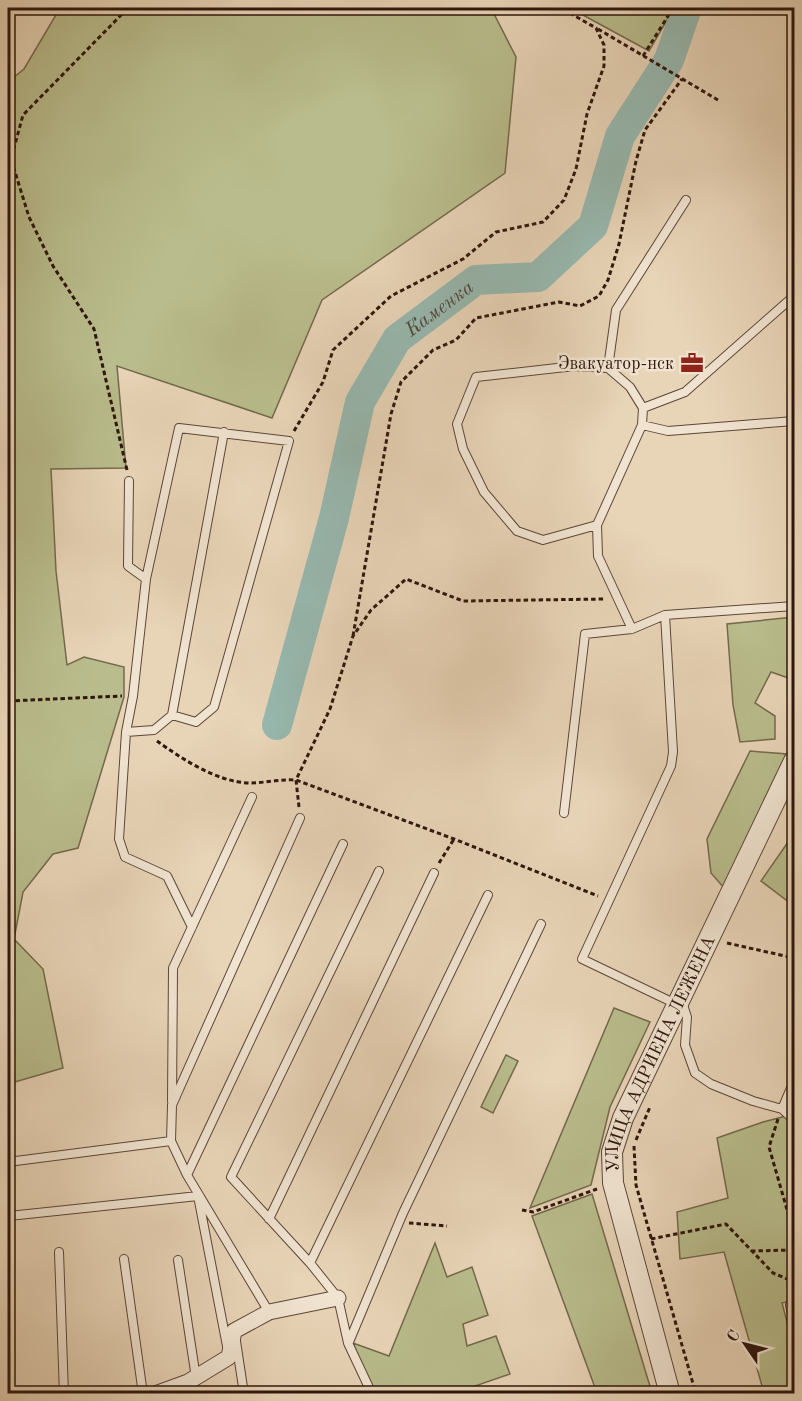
<svg xmlns="http://www.w3.org/2000/svg" width="802" height="1401" viewBox="0 0 802 1401" font-family="'Old Standard TT',serif">
<rect width="100%" height="100%" fill="#e8d4b7"/>
<filter id="stains"><feTurbulence type="fractalNoise" baseFrequency=".00333" numOctaves="4"/><feColorMatrix values="0 0 0 0 .2 0 0 0 0 .09 0 0 0 0 .02 0 0 0 .5 -.17"/></filter>
<radialGradient id="worn" r=".72"><stop offset=".6" stop-color="#630" stop-opacity="0"/><stop offset="1" stop-color="#630" stop-opacity=".3"/></radialGradient>
<path fill="#b9bc8c" stroke="#74694c" stroke-width="1.5" d="M 60,8 L 491,8 L 516,57 L 505,173 L 322,300 L 272,418 L 117,366 L 126,468 L 51,469 L 56,571 L 67,665 L 84,657 L 124,667 L 124,697 L 78,848 L 53,854 L 23,892 L 14,939 L 43,969 L 63,1068 L 8,1084 L 8,82 L 24,69 Z
M 570,8 L 674,8 L 649,51 Z
M 794,617 L 794,680 L 771,672 L 755,703 L 775,716 L 775,739 L 740,742 L 733,705 L 727,624 Z
M 750,751 L 787,754 L 724,888 L 711,873 L 707,839 Z
M 794,828 L 794,906 L 761,881 L 786,845 Z
M 614,1008 L 650,1022 L 610,1107 L 591,1185 L 530,1208 Z
M 506,1055 L 518,1061 L 493,1113 L 481,1107 Z
M 794,1114 L 794,1156 L 791,1157 L 794,1168 L 794,1300 L 782,1303 L 794,1348 L 794,1393 L 764,1393 L 724,1252 L 680,1259 L 677,1212 L 728,1198 L 717,1138 L 763,1122 Z
M 592,1194 L 652,1393 L 597,1393 L 532,1216 Z
M 435,1243 L 447,1277 L 472,1267 L 488,1315 L 463,1324 L 467,1346 L 496,1336 L 510,1374 L 472,1387 L 470,1393 L 372,1393 L 353,1343 L 389,1356 Z"/>
<g fill="none" stroke-linecap="round" stroke-linejoin="round">
<path stroke="#97b8af" stroke-width="30" id="s1" d="M 277,725 L 334,518 L 360,402 L 397,339 L 476,280 L 538,277 L 593,226 L 620,136 L 669,60 L 687,8"/>
<g stroke="#5c4638" stroke-width="10">
<path id="service" d="M 608,368 L 616,310 L 686,200
M 643,408 L 685,392 L 794,296
M 642,425 L 668,431 L 794,421
M 129,481 L 128,566 L 146,579 L 133,696 L 126,732 L 119,839 L 125,857 L 167,876 L 192,927
M 597,525 L 543,540 L 517,531 L 484,492 L 463,449 L 457,424 L 476,377 L 575,366 L 608,368 L 630,387 L 643,408 L 642,425 L 597,525 L 598,556 L 632,629
M 146,579 L 179,428 L 289,441 L 214,707 L 196,722 L 172,715
M 665,615 L 673,752 L 671,766 L 582,959 L 676,1004
M 126,732 L 154,730 L 172,715 L 224,432
M 564,813 L 585,634 L 632,629 L 665,615 L 794,606
M 682,1002 L 687,1017 L 685,1045 L 695,1073 L 711,1084 L 753,1101 L 782,1109 L 794,1081
M 172,1101 L 173,968 L 252,797
M 782,1109 L 794,1120
M 8,1162 L 171,1141
M 187,1175 L 171,1141 L 172,1105 L 300,818
M 9,1216 L 198,1196 L 227,1346
M 269,1219 L 434,873
M 59,1252 L 64,1394
M 124,1259 L 143,1394
M 178,1260 L 196,1378
M 310,1263 L 488,895
M 790,1305 L 794,1323
M 269,1312 L 187,1175 L 343,844
M 236,1341 L 244,1394
M 349,1342 L 403,1213 L 541,924
M 8,1349 L 10,1394
M 372,1394 L 348,1343 L 338,1298 L 310,1263 L 231,1177 L 379,871"/>
</g>
<g stroke="#5c4638" stroke-width="17">
<path id="minor" d="M 155,1394 L 188,1382 L 229,1357 L 234,1331 L 269,1312 L 338,1298"/>
</g>
<g stroke="#5c4638" stroke-width="22">
<g id="tertiary">
<path id="s2" d="M 670,1394 L 613,1183 L 612,1152 L 623,1118 L 794,761"/>
</g>
</g>
<path stroke="#2e160d" stroke-width="3" stroke-dasharray="4.5 3" stroke-linecap="butt" d="M 598,29 L 718,100
M 643,56 L 673,8
M 294,431 L 323,382 L 333,350 L 391,296 L 463,259 L 496,232 L 543,222 L 564,200 L 576,169 L 587,114 L 604,66 L 604,45 L 596,28 L 561,8
M 127,470 L 94,329 L 53,266 L 29,217 L 11,159 L 23,115 L 128,8
M 353,636 L 391,414 L 401,382 L 433,350 L 456,340 L 476,318 L 559,302 L 580,306 L 599,296 L 608,280 L 619,244 L 636,161 L 645,130 L 682,79
M 8,701 L 122,696
M 157,741 C 182,759 217,782 249,783 C 265,783 280,779 296,780 L 454,839 L 598,896
M 299,807 L 296,780 L 330,709 L 353,636 L 371,610 L 406,579 L 463,601 L 605,599
M 439,863 L 454,839
M 727,943 L 794,958
M 778,1119 L 769,1147 L 794,1234
M 636,1140 L 650,1107
M 634,1146 L 636,1185 L 696,1394
M 522,1210 L 533,1212 L 597,1189
M 409,1223 L 447,1226
M 651,1239 L 726,1224 L 773,1273 L 794,1282
M 751,1251 L 794,1250"/>
<use href="#service" stroke="#f0e3d0" stroke-width="8"/>
<use href="#minor" stroke="#f0e3d0" stroke-width="15"/>
<use href="#tertiary" stroke="#f0e3d0" stroke-width="20"/>
</g>
<defs>
<g id="office-bare" transform="scale(1.8)"><path d="M-6-3h4V-5.5h4V-3h4V5H-6ZM-1-4.5V-3h2v-1.5ZM-6 0V1H6V0Z" fill="#8f2418" stroke="#f0e3d0" stroke-width="2.5" paint-order="stroke"/></g>
</defs>
<g fill-rule="evenodd">
<use href="#office-bare" x="692" y="363"/>
</g>
<g text-anchor="middle" stroke-width="5" stroke-linejoin="round" paint-order="stroke">
<g font-size="18" fill="#2e160d" stroke="#f0e3d0" text-anchor="end">
<text x="674" y="369">Эвакуатор-нск</text>
</g>
<g font-size="18" fill="#2e160d" stroke="#f0e3d0">
<text dy="6" stroke="none"><textPath href="#s2" startOffset="358">УЛИЦА АДРИЕНА ЛЕЖЕНА</textPath></text>
</g>
<g font-size="20" font-style="italic" fill="#4e473e" stroke="#f0e3d0">
<text dy="7" stroke="none"><textPath href="#s1" startOffset="459">Каменка</textPath></text>
</g>
</g>
<rect width="802" height="1401" fill="none" stroke="#e8d4b7" stroke-width="30"/>
<rect x="9" y="9" width="784" height="1383" fill="none" stroke="#2e160d" stroke-width="3"/>
<rect x="15" y="15" width="772" height="1371" fill="none" stroke="#2e160d" stroke-width="1.5"/>
<g transform="translate(745 1344) rotate(305)" stroke="#f0e3d0" stroke-width="4.5" paint-order="stroke">
<path d="M0-4.5L10 22L0 15L-10 22Z" fill="#2e160d"/>
<text y="-9" font-size="16" font-weight="bold" text-anchor="middle" fill="#2e160d">С</text>
</g>
<rect width="100%" height="100%" filter="url(#stains)"/>
<rect width="100%" height="100%" fill="url(#worn)"/>
</svg>
